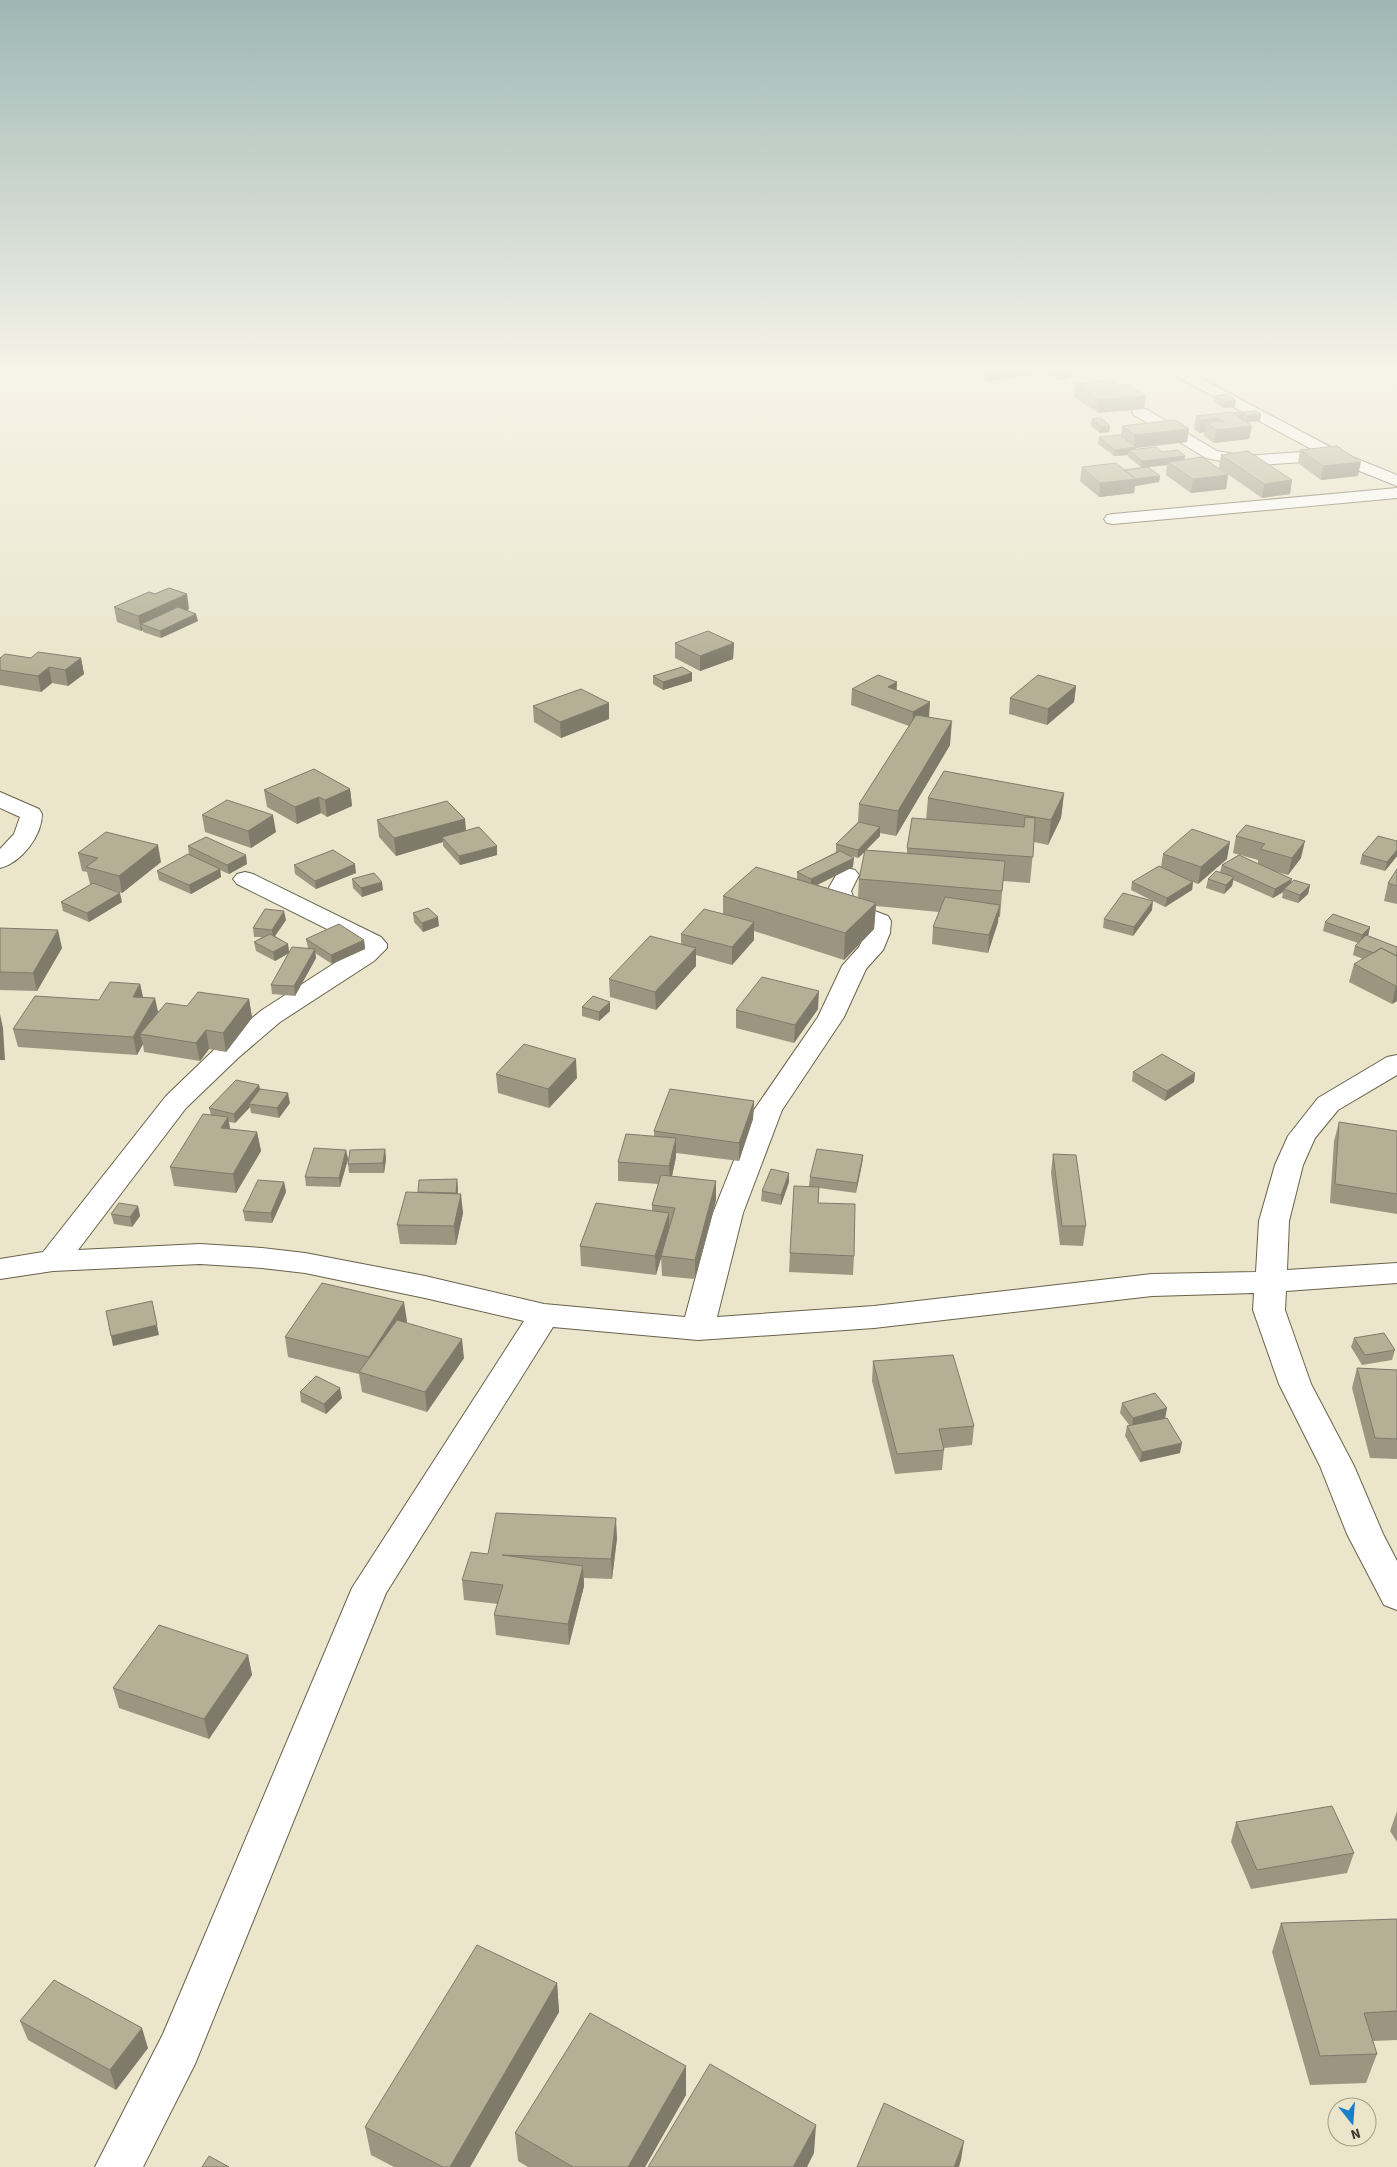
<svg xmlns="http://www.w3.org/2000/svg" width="1397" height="2167" viewBox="0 0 1397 2167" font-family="'Source Sans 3',sans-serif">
<rect width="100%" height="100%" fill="#ebe5cb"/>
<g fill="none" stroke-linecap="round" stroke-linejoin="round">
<g stroke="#68624b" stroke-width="2">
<path id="minor" d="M 1170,371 L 1187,371 L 1340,452 L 1397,475 L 1397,486 L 1332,460 L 1246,466 L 1206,458 L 1134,415 L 1132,412 L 1134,409 L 1146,409 L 1217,451 L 1246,456 L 1315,451 L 1172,374 Z
M 1397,488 L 1397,498 L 1113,524 L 1107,523 L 1104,519 L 1107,515 L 1113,514 Z
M 0,792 L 39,809 L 42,814 C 42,836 21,863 0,868 L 0,849 L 14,834 L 20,817 L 0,808 Z
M 847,868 L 855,870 L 859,875 L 851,891 L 856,904 L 888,916 L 891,921 L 890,933 L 883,950 L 866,969 L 844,1017 L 782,1110 L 743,1213 L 717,1317 L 874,1306 L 1152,1274 L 1256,1272 L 1259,1221 L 1275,1165 L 1288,1136 L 1318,1098 L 1387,1057 L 1397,1055 L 1397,1075 L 1338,1110 L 1315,1138 L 1303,1165 L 1289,1221 L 1287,1270 L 1397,1263 L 1397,1283 L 1286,1291 L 1285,1310 L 1311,1384 L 1354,1466 L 1383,1534 L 1397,1561 L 1397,1610 L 1384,1605 L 1347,1534 L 1320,1466 L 1279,1384 L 1253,1310 L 1254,1293 L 1152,1296 L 874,1328 L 698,1340 L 553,1327 L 386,1593 L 195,2064 L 143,2167 L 95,2167 L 163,2034 L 352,1588 L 524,1321 L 425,1298 L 305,1273 L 262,1268 L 200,1264 L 53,1271 L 0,1279 L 0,1259 L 43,1252 L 166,1096 L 218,1046 L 262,1010 L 361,946 L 237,884 L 233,879 L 237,874 L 245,872 L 253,874 L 381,937 L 387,944 L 387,948 L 374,961 L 280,1022 L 238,1058 L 186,1108 L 78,1250 L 200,1244 L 262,1248 L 305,1253 L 425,1276 L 544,1304 L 685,1317 L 713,1213 L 754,1110 L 818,1017 L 842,966 L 859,947 L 866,933 L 866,925 L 836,913 L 827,891 L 839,870 Z"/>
</g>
<use href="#minor" fill="#fff" fill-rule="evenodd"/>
</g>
<path fill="#9c9681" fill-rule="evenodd" d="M 977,371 L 1071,371 L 1070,377 L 1058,380 L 1048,375 L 1048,371 L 1041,372 L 1039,372 L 1039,374 L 988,381 L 977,374 Z
M 1124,371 L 1155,371 L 1155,372 L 1130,375 Z
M 1075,384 L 1119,385 L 1146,396 L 1144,409 L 1098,413 L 1074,397 Z
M 1215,396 L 1235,407 L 1223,408 L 1214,402 Z
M 1242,412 L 1261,414 L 1260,421 L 1246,422 L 1252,426 L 1249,439 L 1214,443 L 1204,436 L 1204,432 L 1199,433 L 1194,429 L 1196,416 L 1233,413 L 1242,414 Z
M 1092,419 L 1110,426 L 1109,432 L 1100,433 L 1091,426 Z
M 1122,426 L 1187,442 L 1136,448 L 1135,449 L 1162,452 L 1228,475 L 1226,489 L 1191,493 L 1166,475 L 1167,465 L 1148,467 L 1160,476 L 1159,482 L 1135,486 L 1134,493 L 1099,497 L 1080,481 L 1082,467 L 1124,470 L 1141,467 L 1128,457 L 1128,455 L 1114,456 L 1098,444 L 1099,437 L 1121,436 Z
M 1300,450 L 1358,476 L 1321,480 L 1298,463 Z
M 1221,455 L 1292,480 L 1290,494 L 1262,498 L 1219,468 Z
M 114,607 L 189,609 L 187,610 L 198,621 L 161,638 L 143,632 L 143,630 L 141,631 L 117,622 Z
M 675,643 L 734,643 L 733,659 L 700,671 L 675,658 Z
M 0,658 L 81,658 L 84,674 L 68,686 L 52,683 L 41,692 L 0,685 Z
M 692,673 L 692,681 L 663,690 L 653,684 L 653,676 Z
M 897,682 L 896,690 L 929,717 L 950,745 L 896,836 L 880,833 L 880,836 L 866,850 L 907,853 L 907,848 L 926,820 L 928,798 L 1064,793 L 1061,818 L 1048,845 L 1034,842 L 1030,883 L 1003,881 L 1000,917 L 998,917 L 998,922 L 988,953 L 932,944 L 933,927 L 939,912 L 876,906 L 874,929 L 844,960 L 754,931 L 754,940 L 732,965 L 696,955 L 696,966 L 656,1010 L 610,997 L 609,979 L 681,944 L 681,934 L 723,914 L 723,896 L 797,879 L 797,872 L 836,852 L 836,844 L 858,822 L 859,804 L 909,726 L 851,705 L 852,689 ZM 865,852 L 859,879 L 858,897 L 817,885 L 853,867 L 851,856 L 858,858 Z
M 1076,686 L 1074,702 L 1047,725 L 1009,714 L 1010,698 Z
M 533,706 L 609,719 L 561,738 L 534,722 Z
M 350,789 L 352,806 L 327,817 L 321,813 L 297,824 L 267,807 L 264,790 Z
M 202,815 L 276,832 L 251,848 L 205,832 Z
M 465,819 L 466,831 L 497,855 L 460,865 L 443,846 L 443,842 L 396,856 L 379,837 L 377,820 Z
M 1246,825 L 1301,858 L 1288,875 L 1273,871 L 1291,882 L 1310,885 L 1308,894 L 1298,903 L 1282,898 L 1283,892 L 1273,898 L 1233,880 L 1232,886 L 1224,894 L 1206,888 L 1208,879 L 1220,872 L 1222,865 L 1258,864 L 1258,860 L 1233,853 L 1236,836 Z
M 1397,841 L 1397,856 L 1385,871 L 1360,864 L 1362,855 Z
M 188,846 L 247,864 L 229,874 L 220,870 L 221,877 L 191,894 L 159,880 L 157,871 L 189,855 Z
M 78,853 L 161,862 L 122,893 L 112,890 L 122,902 L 89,922 L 63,911 L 61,902 L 90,885 L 90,884 L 87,872 L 82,871 Z
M 1163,854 L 1227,859 L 1198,884 L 1193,882 L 1192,890 L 1165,907 L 1131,890 L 1132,882 L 1161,867 Z
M 294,865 L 356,873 L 316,889 L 295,874 Z
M 1397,869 L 1397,904 L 1384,901 L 1388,883 Z
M 352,879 L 383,890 L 362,897 L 353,888 Z
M 1152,910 L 1133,936 L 1103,928 L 1104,919 Z
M 413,913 L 439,926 L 423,932 L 414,922 Z
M 286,920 L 275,936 L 288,944 L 289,952 L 308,948 L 306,939 L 364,940 L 365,949 L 332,964 L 315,953 L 316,958 L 295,996 L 272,994 L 271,985 L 289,953 L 275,961 L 256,951 L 254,942 L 262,937 L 254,937 L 253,928 Z
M 1325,922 L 1370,927 L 1368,936 L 1397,947 L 1397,1001 L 1392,1004 L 1349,982 L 1354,964 L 1363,959 L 1353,955 L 1355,946 L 1358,943 L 1323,931 Z
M 0,928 L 62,948 L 37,991 L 0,990 Z
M 140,984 L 143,997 L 158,1013 L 187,1006 L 249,999 L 252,1018 L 226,1052 L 209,1049 L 200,1061 L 144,1052 L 143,1044 L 137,1055 L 18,1047 L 13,1029 L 99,1000 Z
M 610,1002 L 610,1011 L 599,1021 L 582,1016 L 582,1007 Z
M 818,1009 L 794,1043 L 736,1028 L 736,1010 Z
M 1133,1072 L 1195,1073 L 1194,1082 L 1165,1101 L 1132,1081 Z
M 496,1074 L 577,1078 L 549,1108 L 498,1093 Z
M 259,1085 L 260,1089 L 290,1103 L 279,1118 L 251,1113 L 250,1107 L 235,1123 L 229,1122 L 230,1129 L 257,1132 L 261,1151 L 236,1193 L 174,1186 L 170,1167 L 211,1115 L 209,1108 Z
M 754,1101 L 753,1119 L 739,1161 L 676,1153 L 676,1157 L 672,1176 L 716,1200 L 695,1279 L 662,1276 L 661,1257 L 656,1275 L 581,1266 L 580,1246 L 652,1211 L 652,1205 L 658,1184 L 618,1181 L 618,1162 L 654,1136 L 654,1131 Z
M 1339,1122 L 1397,1131 L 1397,1214 L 1330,1203 L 1334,1141 Z
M 385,1149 L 386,1159 L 384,1173 L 349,1173 L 348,1164 Z
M 346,1150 L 348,1159 L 340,1187 L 306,1186 L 305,1177 Z
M 1053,1154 L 1086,1226 L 1083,1246 L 1060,1245 L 1051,1173 Z
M 863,1155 L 862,1164 L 856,1193 L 819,1188 L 818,1203 L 854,1256 L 853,1275 L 789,1272 L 790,1253 L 809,1186 L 810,1177 Z
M 789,1173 L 789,1182 L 781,1205 L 761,1201 L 762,1191 Z
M 457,1179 L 458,1193 L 463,1213 L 456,1245 L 400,1244 L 397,1225 L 418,1192 Z
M 284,1182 L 286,1192 L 272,1223 L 245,1221 L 243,1211 Z
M 138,1206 L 140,1216 L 132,1227 L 114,1224 L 111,1214 Z
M 407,1321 L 406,1323 L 464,1358 L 427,1412 L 362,1392 L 359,1374 L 288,1357 L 285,1337 Z
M 1354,1338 L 1395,1350 L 1392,1360 L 1362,1365 L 1351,1347 Z
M 873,1361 L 974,1426 L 972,1445 L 944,1448 L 944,1450 L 942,1470 L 895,1474 L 872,1381 Z
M 1357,1368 L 1397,1370 L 1397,1459 L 1370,1458 L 1352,1388 Z
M 300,1392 L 342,1398 L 326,1414 L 301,1402 Z
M 1122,1403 L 1167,1408 L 1165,1418 L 1180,1453 L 1140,1462 L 1125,1436 L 1127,1426 L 1130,1426 L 1120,1413 Z
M 617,1538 L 612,1579 L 584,1578 L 584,1586 L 569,1645 L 496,1635 L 494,1615 L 498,1604 L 464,1600 L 462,1580 L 488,1554 Z
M 248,1655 L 252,1675 L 209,1739 L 119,1708 L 113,1688 Z
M 1397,1811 L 1397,1842 L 1390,1831 Z
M 1236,1822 L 1354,1853 L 1347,1873 L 1251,1889 L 1231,1842 Z
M 1397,1919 L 1397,2040 L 1373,2041 L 1377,2054 L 1366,2083 L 1310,2085 L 1272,1952 L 1281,1923 Z
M 557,1983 L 559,2012 L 470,2167 L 394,2167 L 371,2155 L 365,2127 Z
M 20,2021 L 148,2048 L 116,2090 L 28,2040 Z
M 686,2095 L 645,2167 L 528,2167 L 518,2161 L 515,2133 Z"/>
<path fill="#7f7a69" d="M 989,371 L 1040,371 L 1039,374 L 988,381 Z
M 1071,371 L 1070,377 L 1058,380 L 1059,373 Z
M 1131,371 L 1155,371 L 1155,372 L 1130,375 Z
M 1146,396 L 1144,409 L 1098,413 L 1099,400 Z
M 1236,400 L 1235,407 L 1223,408 L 1224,401 Z
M 1261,414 L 1260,421 L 1246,422 L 1247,416 Z
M 1244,415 L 1243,422 L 1230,417 Z
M 1219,418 L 1218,430 L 1252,426 L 1249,439 L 1214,443 L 1216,430 L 1206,422 L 1204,432 L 1199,433 L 1201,420 Z
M 1110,426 L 1109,432 L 1100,433 L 1101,427 Z
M 1189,429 L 1187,442 L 1136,448 L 1135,454 L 1129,450 L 1128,455 L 1114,456 L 1115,450 L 1134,448 L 1135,435 Z
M 1185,456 L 1184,463 L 1168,462 L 1167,465 L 1141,468 L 1142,461 Z
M 1361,462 L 1358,476 L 1321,480 L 1323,466 Z
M 1228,475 L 1226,489 L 1191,493 L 1193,479 Z
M 1160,476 L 1159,482 L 1135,486 L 1134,493 L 1099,497 L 1100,483 Z
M 1292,480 L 1290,494 L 1262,498 L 1264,484 Z
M 187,594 L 189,609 L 150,627 L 141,624 L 143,630 L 141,631 L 138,616 Z
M 196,614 L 198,621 L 161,638 L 160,631 Z
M 734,643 L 733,659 L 700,671 L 700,656 Z
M 81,658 L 84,674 L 68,686 L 65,670 Z
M 49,667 L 52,683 L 41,692 L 38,676 Z
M 692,673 L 692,681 L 663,690 L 663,682 Z
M 897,682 L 896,698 L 888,687 Z
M 1076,686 L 1074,702 L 1047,725 L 1048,709 Z
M 930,702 L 929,718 L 912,728 L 913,712 Z
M 609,703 L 609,719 L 561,738 L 560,722 Z
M 952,721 L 950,745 L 896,836 L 898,811 Z
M 350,789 L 352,806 L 327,817 L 325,800 Z
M 1064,793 L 1061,818 L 1048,845 L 1051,820 Z
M 319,797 L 321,813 L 297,824 L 295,807 Z
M 273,815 L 276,832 L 251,848 L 248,831 Z
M 465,819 L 466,836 L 442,837 L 443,842 L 396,856 L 394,838 Z
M 880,827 L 880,836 L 858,858 L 858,850 Z
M 1305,841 L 1301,858 L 1288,875 L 1292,858 Z
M 1230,842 L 1227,859 L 1198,884 L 1201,867 Z
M 158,845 L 161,862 L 122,893 L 119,876 Z
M 497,846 L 497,855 L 460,865 L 459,856 Z
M 1397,850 L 1397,856 L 1385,871 L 1387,862 Z
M 246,855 L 247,864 L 229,874 L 227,865 Z
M 854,858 L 853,867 L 811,888 L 811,879 Z
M 355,864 L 356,873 L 316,889 L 315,881 Z
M 220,869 L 221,877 L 191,894 L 189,885 Z
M 1234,877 L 1232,886 L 1224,894 L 1226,885 Z
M 1292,879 L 1290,888 L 1284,889 L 1283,892 L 1273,898 L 1275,889 Z
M 382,882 L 383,890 L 362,897 L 361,888 Z
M 1193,882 L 1192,890 L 1165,907 L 1167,898 Z
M 1310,885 L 1308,894 L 1298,903 L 1300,895 Z
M 120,893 L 122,902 L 89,922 L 87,913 Z
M 1153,901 L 1152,910 L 1133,936 L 1134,927 Z
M 876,903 L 874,929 L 844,960 L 845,933 Z
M 1000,905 L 998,922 L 988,953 L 989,935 Z
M 284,911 L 286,920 L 273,939 L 272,930 Z
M 438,917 L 439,926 L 423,932 L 422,923 Z
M 754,922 L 754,940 L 732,965 L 732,947 Z
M 1370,927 L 1368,936 L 1360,944 L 1362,935 Z
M 58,930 L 62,948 L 37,991 L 33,973 Z
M 364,940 L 365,949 L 332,964 L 331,955 Z
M 288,944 L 289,953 L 275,961 L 273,952 Z
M 696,948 L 696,966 L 656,1010 L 655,992 Z
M 315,949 L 316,958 L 295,996 L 294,986 Z
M 140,984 L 144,1002 L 133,997 Z
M 1396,986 L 1397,986 L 1397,1001 L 1392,1004 Z
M 819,991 L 818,1009 L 794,1043 L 795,1025 Z
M 155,998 L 159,1016 L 140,1034 L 143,1044 L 137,1055 L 133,1037 Z
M 249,999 L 252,1018 L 226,1052 L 223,1033 Z
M 610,1002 L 610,1011 L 599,1021 L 599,1012 Z
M 0,1014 L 3,1028 L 5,1060 L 0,1060 Z
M 206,1030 L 209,1049 L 200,1061 L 196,1043 Z
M 576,1059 L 577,1078 L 549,1108 L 548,1089 Z
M 1195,1073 L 1194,1082 L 1165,1101 L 1167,1091 Z
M 259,1085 L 261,1094 L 249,1104 L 250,1107 L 235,1123 L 234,1114 Z
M 288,1093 L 290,1103 L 279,1118 L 277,1108 Z
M 754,1101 L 753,1119 L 739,1161 L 739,1143 Z
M 228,1117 L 231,1136 L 221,1128 Z
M 257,1132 L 261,1151 L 236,1193 L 233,1174 Z
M 676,1138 L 676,1157 L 670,1185 L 669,1166 Z
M 385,1149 L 386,1159 L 384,1173 L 383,1163 Z
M 346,1150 L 348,1159 L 340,1187 L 339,1178 Z
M 863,1155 L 862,1164 L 856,1193 L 857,1183 Z
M 789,1173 L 789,1182 L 781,1205 L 781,1195 Z
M 457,1179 L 458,1189 L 456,1207 L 455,1197 Z
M 716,1181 L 716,1200 L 695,1279 L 695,1260 Z
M 284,1182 L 286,1192 L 272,1223 L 271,1213 Z
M 461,1194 L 463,1213 L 456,1245 L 454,1226 Z
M 138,1206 L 140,1216 L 132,1227 L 130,1217 Z
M 669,1213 L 669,1232 L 656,1275 L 655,1256 Z
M 152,1301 L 159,1335 L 113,1346 L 111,1336 Z
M 404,1302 L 407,1321 L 371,1377 L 369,1357 Z
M 462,1339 L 464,1358 L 427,1412 L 425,1392 Z
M 340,1388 L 342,1398 L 326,1414 L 324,1404 Z
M 1167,1408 L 1165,1418 L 1132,1428 L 1133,1418 Z
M 1182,1443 L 1180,1453 L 1140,1462 L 1142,1452 Z
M 616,1518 L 617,1538 L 612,1579 L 611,1559 Z
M 583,1566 L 584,1586 L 569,1645 L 568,1624 Z
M 248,1655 L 252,1675 L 209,1739 L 204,1719 Z
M 557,1983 L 559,2012 L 470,2167 L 450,2167 Z
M 142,2028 L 148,2048 L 116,2090 L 110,2070 Z
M 686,2066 L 686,2095 L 645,2167 L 628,2167 Z
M 816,2125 L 814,2153 L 807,2167 L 793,2167 Z
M 964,2141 L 961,2160 L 959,2167 L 954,2167 Z"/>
<path fill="#b5af96" stroke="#7f7a69" d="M 1053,371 L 1071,371 L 1059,373 Z
M 1112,380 L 1119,385 L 1127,384 L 1146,396 L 1099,400 L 1075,384 Z
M 1227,394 L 1236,400 L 1224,401 L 1215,396 Z
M 1256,411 L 1261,414 L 1247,416 L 1242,412 Z
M 1232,412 L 1252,426 L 1216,430 L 1206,422 L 1224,421 L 1219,418 L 1201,420 L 1196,416 Z
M 1239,412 L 1244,415 L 1238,416 L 1233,413 Z
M 1101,418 L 1110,426 L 1101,427 L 1092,419 Z
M 1175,420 L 1189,429 L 1135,435 L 1122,426 Z
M 1120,435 L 1136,447 L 1115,450 L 1099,437 Z
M 1337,446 L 1361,462 L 1323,466 L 1300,450 Z
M 1156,447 L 1162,452 L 1178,450 L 1185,456 L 1142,461 L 1129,450 Z
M 1248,451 L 1292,480 L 1264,484 L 1221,455 Z
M 1202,457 L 1228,475 L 1193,479 L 1168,462 Z
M 1116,463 L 1136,479 L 1100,483 L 1082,467 Z
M 1148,467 L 1160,476 L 1135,479 L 1124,470 Z
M 169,588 L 187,594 L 138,616 L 114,607 L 149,592 L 155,594 Z
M 178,607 L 196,614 L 160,631 L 141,624 Z
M 708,631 L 734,643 L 700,656 L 675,643 Z
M 38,652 L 81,658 L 65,670 L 49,667 L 38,676 L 0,670 L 0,658 L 5,654 L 31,658 Z
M 682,667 L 692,673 L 663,682 L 653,676 Z
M 878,675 L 897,682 L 888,687 L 930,702 L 913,712 L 852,689 Z
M 1038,675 L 1076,686 L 1048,709 L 1010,698 Z
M 581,689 L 609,703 L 560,722 L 533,706 Z
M 916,715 L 952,721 L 898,811 L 859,804 Z
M 314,769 L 350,789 L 325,800 L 319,797 L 295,807 L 264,790 Z
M 944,771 L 1064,793 L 1051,820 L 928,798 Z
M 227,800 L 273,815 L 248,831 L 202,815 Z
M 447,801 L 465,819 L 394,838 L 377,820 Z
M 1025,817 L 1035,818 L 1033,857 L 907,848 L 912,818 L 1024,827 Z
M 859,822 L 880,827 L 858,850 L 836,844 Z
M 1246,825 L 1305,841 L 1292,858 L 1260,849 L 1265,844 L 1236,836 Z
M 479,827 L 497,846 L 459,856 L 442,837 Z
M 1192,829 L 1230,842 L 1201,867 L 1163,854 Z
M 106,832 L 158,845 L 119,876 L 86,867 L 98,858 L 78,853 Z
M 1378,836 L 1397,841 L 1397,850 L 1387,862 L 1362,855 Z
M 206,837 L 246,855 L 227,865 L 188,846 Z
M 333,850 L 355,864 L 315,881 L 294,865 Z
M 865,850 L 1005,861 L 1002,891 L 859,879 Z
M 840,851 L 854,858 L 811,879 L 797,872 Z
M 188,854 L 220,869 L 189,885 L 157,871 Z
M 1239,855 L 1292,879 L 1275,889 L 1222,865 Z
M 1159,866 L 1193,882 L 1167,898 L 1132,882 Z
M 756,867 L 876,903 L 845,933 L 723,896 Z
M 1397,869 L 1397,886 L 1388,883 Z
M 1216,871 L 1234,877 L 1226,885 L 1208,879 Z
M 374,873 L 382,882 L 361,888 L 352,879 Z
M 1294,880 L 1310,885 L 1300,895 L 1284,889 Z
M 93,883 L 120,893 L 87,913 L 61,902 Z
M 1123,893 L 1153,901 L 1134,927 L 1104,919 Z
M 945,897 L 1000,905 L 989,935 L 933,927 Z
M 428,908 L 438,917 L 422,923 L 413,913 Z
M 265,909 L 284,911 L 272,930 L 253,928 Z
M 704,909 L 754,922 L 732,947 L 681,934 Z
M 1333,914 L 1370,927 L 1362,935 L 1325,922 Z
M 339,924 L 364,940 L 331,955 L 306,939 Z
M 0,928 L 58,930 L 33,973 L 0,972 Z
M 270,934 L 288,944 L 273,952 L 254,942 Z
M 1366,935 L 1397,947 L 1397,956 L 1381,948 L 1374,953 L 1355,946 Z
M 650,936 L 696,948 L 655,992 L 609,979 Z
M 292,947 L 315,949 L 294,986 L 271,985 Z
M 1381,948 L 1397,956 L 1397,986 L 1396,986 L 1354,964 Z
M 762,977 L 819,991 L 795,1025 L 736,1010 Z
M 110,982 L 140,984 L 133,997 L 155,998 L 133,1037 L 13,1029 L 35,996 L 99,1000 Z
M 198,992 L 249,999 L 223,1033 L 206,1030 L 196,1043 L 140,1034 L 166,1003 L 187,1006 Z
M 593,996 L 610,1002 L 599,1012 L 582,1007 Z
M 524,1044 L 576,1059 L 548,1089 L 496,1074 Z
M 1162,1054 L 1195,1073 L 1167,1091 L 1133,1072 Z
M 236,1080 L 259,1085 L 234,1114 L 209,1108 Z
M 260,1089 L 288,1093 L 277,1108 L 249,1104 Z
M 670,1089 L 754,1101 L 739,1143 L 654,1131 Z
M 203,1114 L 228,1117 L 221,1128 L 257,1132 L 233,1174 L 170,1167 Z
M 1339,1122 L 1397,1131 L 1397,1194 L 1335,1184 Z
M 626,1134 L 676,1138 L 669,1166 L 618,1162 Z
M 314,1148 L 346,1150 L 339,1178 L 305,1177 Z
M 385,1149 L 383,1163 L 348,1164 L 350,1150 Z
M 817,1149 L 863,1155 L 857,1183 L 810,1177 Z
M 1053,1154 L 1076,1155 L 1086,1226 L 1062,1226 Z
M 771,1169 L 789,1173 L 781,1195 L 762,1191 Z
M 661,1175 L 716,1181 L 695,1260 L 661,1256 L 675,1208 L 652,1205 Z
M 457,1179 L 456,1193 L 418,1192 L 419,1180 Z
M 258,1180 L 284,1182 L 271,1213 L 243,1211 Z
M 794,1186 L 819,1187 L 818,1203 L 855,1204 L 854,1256 L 790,1253 Z
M 406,1192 L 461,1194 L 454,1226 L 397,1225 Z
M 119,1203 L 138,1206 L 130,1217 L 111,1214 Z
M 596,1203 L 669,1213 L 655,1256 L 580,1246 Z
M 322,1283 L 404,1302 L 369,1357 L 285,1337 Z
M 152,1301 L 157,1325 L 111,1336 L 106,1311 Z
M 397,1320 L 462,1339 L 425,1392 L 359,1372 Z
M 1384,1333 L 1395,1350 L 1365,1355 L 1354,1338 Z
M 953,1355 L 974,1426 L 939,1429 L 944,1450 L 897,1454 L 873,1361 Z
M 1357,1368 L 1397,1370 L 1397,1439 L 1375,1438 Z
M 316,1376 L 340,1388 L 324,1404 L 300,1392 Z
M 1155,1393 L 1167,1408 L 1133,1418 L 1122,1403 Z
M 1167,1418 L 1182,1443 L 1142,1452 L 1127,1426 Z
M 496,1513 L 616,1518 L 611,1559 L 502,1555 L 583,1566 L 568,1624 L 494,1615 L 503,1585 L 462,1580 L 471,1552 L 488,1554 Z
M 159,1625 L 248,1655 L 204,1719 L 113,1688 Z
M 1332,1806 L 1354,1853 L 1257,1870 L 1236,1822 Z
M 1397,1919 L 1397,2011 L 1364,2013 L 1377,2054 L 1320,2056 L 1281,1923 Z
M 477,1945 L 557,1983 L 450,2167 L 443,2167 L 365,2127 Z
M 54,1980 L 142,2028 L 110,2070 L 20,2021 Z
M 590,2013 L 686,2066 L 628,2167 L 573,2167 L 515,2133 Z
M 710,2064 L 816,2125 L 793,2167 L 648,2167 Z
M 884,2103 L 964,2141 L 954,2167 L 857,2167 Z
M 209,2156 L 229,2167 L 202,2167 Z"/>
<linearGradient id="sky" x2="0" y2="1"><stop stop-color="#9eb7b4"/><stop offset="0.55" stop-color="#f6f3e8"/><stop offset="1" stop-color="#f6f3e8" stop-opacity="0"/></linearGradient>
<rect width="1397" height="674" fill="url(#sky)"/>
<g transform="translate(1352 2122) rotate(163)"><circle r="24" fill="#ebe5cb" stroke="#a39f8b"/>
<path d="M0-4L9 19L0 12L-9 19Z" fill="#1880cb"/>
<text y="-8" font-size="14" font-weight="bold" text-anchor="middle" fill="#38352b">N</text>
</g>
</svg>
